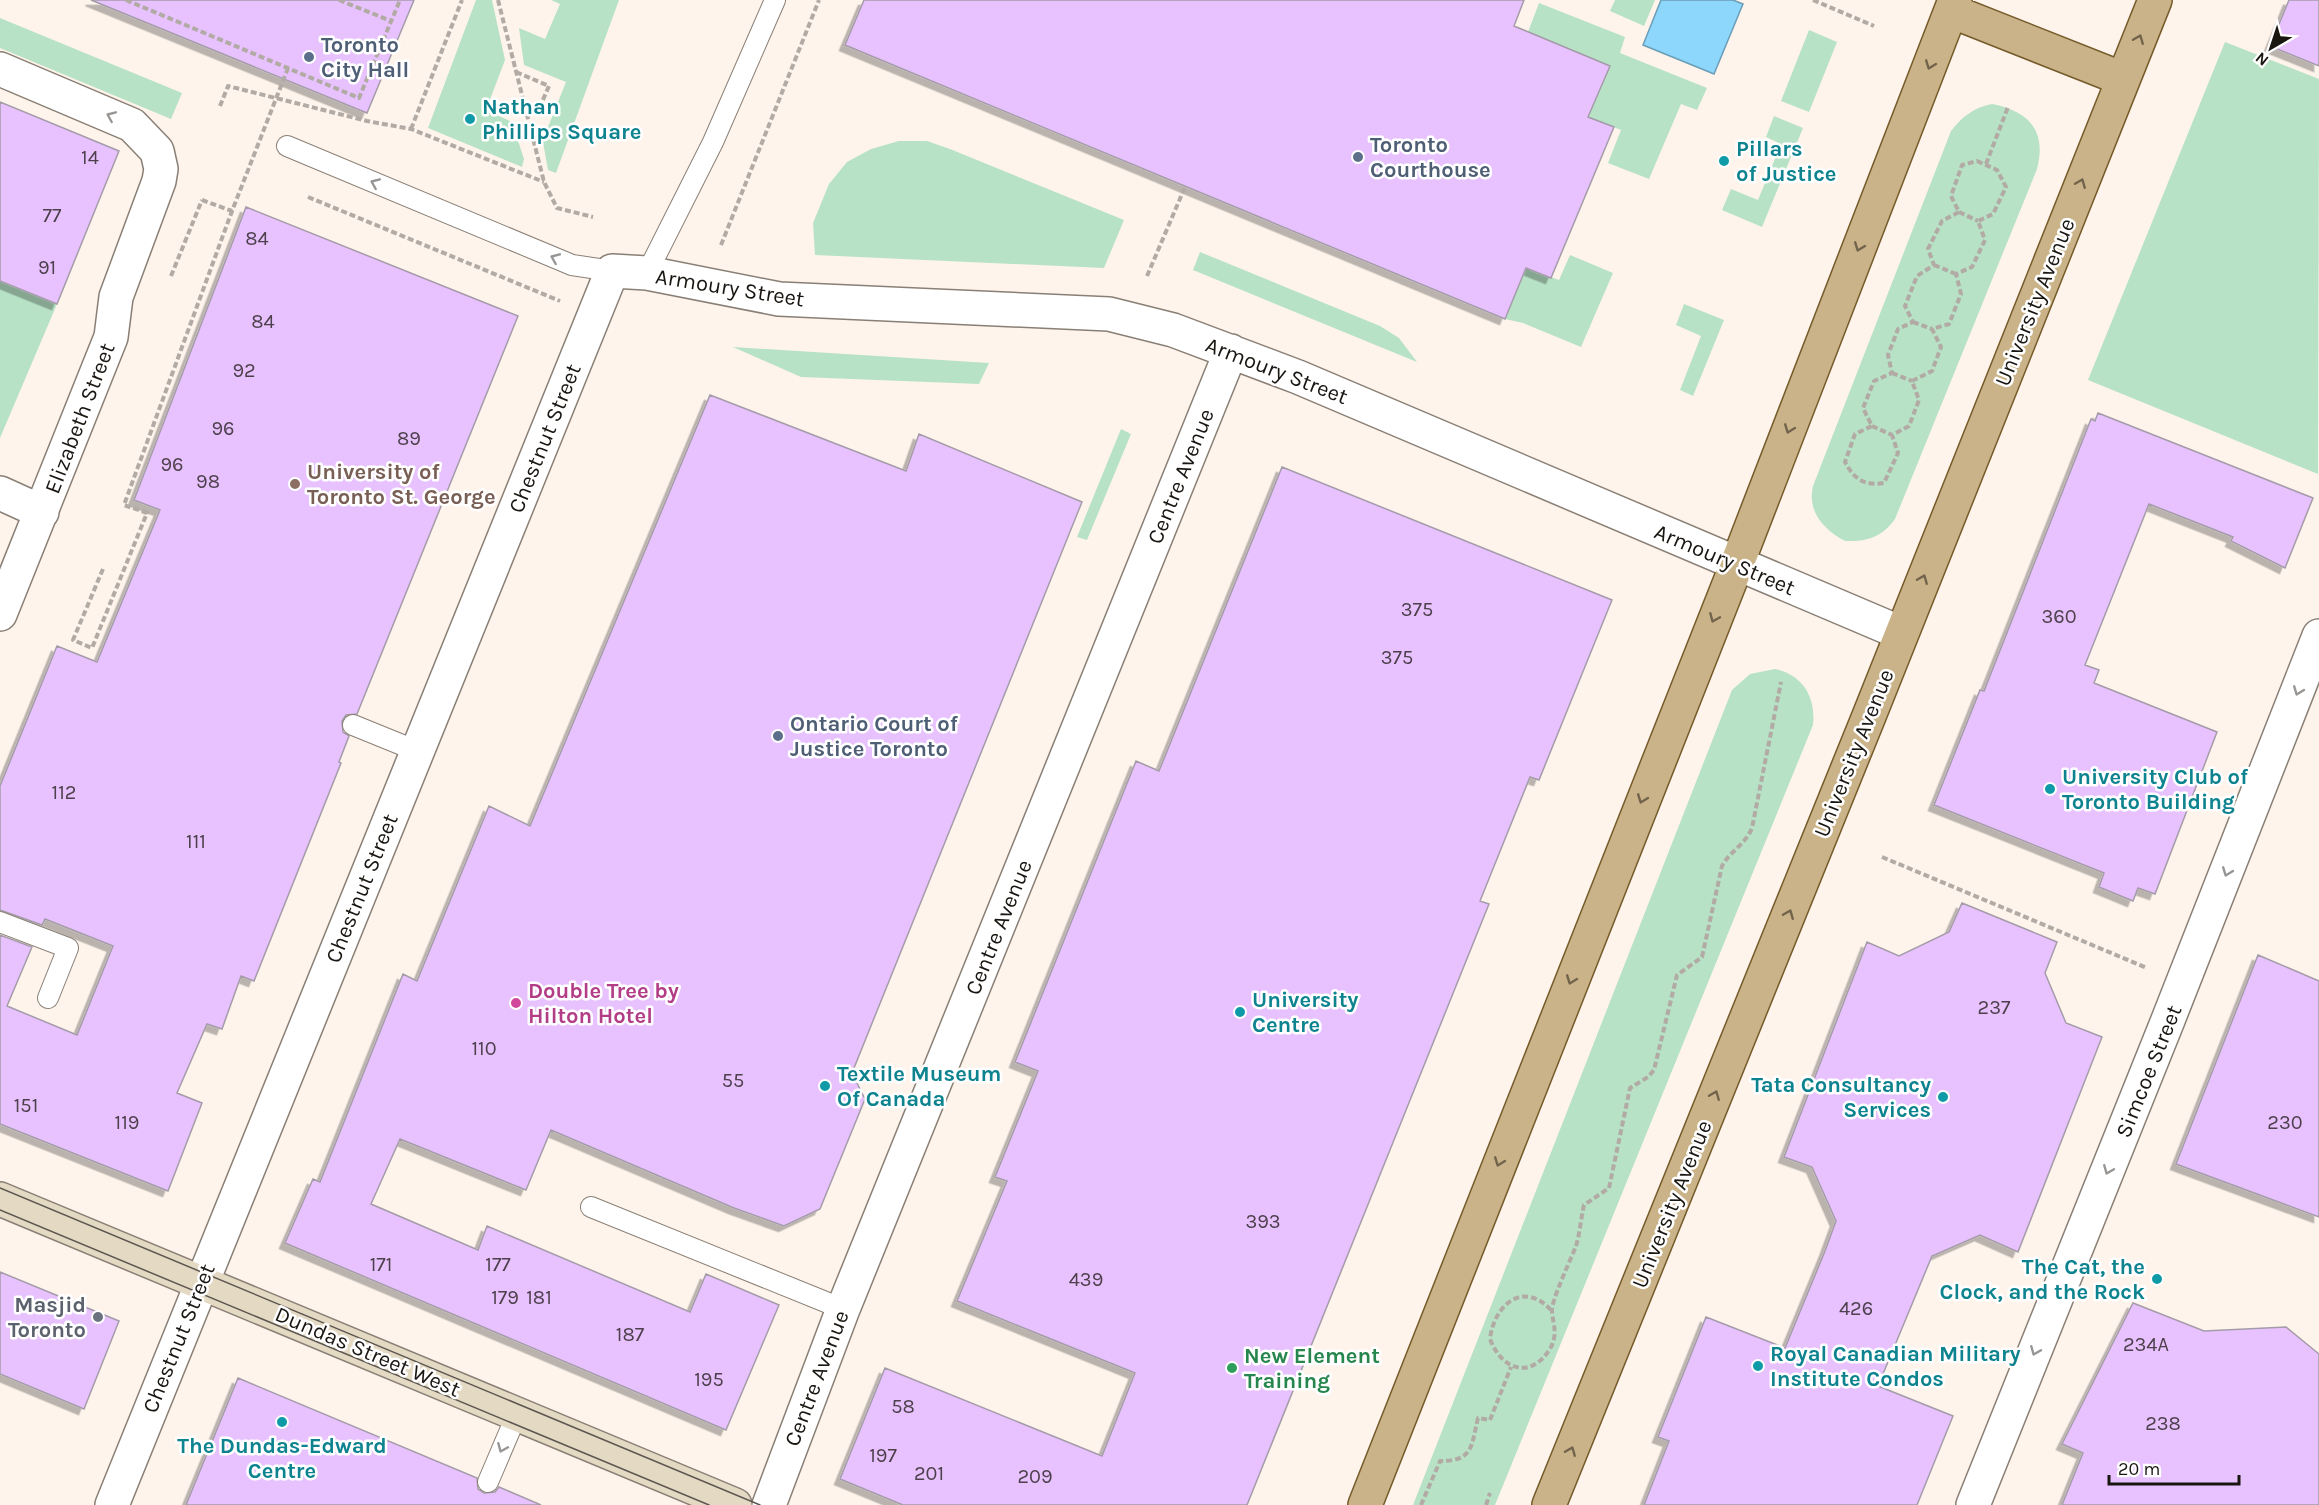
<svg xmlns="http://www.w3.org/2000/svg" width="2319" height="1505" viewBox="0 0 2319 1505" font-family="Karla,sans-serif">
<defs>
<filter id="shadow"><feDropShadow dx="-5.5" dy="5.5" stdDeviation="0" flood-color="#0004"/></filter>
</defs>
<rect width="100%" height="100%" fill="#fef4ec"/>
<path fill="#b7e2c6" d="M 476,0 L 492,0 L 505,60 L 486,110 L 512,122 L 524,159 L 522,167 L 428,128 Z
M 551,0 L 619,0 L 556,173 L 548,170 L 541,131 L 546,132 L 566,82 L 524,65 L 519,28 L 545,39 L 560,4 Z
M 1615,0 L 1655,0 L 1644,26 L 1610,11 Z
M 1539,3 L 1625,37 L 1620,53 L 1707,88 L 1697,110 L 1681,104 L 1649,179 L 1608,163 L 1621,130 L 1588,117 L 1609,66 L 1528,32 Z
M 0,18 L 182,93 L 171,119 L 0,48 Z
M 1809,30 L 1837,42 L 1809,112 L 1781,101 Z
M 2225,42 L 2319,79 L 2318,474 L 2088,380 Z
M 1992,104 C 2029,111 2047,131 2037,169 L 1895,519 C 1882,537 1867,542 1845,541 C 1824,530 1807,512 1813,486 L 1951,131 C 1962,117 1974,107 1992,104 Z
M 1774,116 L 1803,128 L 1762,227 L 1722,210 L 1731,189 L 1758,200 L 1781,144 L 1766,137 Z
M 899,141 L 927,141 L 950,149 L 1124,220 L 1104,268 L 815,255 L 813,223 L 829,184 L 847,162 L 871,149 Z
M 1200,252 L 1380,326 L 1399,338 L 1417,362 L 1193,270 Z
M 1570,255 L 1613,273 L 1581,347 L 1523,323 L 1505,319 L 1526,268 L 1559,280 Z
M 0,281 L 57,304 L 0,438 Z
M 1684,304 L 1724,320 L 1693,396 L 1680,390 L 1701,336 L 1676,325 Z
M 733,347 L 989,363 L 979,384 L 801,377 Z
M 1121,429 L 1131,434 L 1087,540 L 1077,537 Z
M 1775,669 C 1803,675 1816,697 1813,725 L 1495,1505 L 1413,1505 L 1732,690 L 1750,674 Z"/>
<path fill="#8dd7fc" stroke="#6a9db6" stroke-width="1.5" d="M 1661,0 L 1733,0 L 1743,4 L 1714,74 L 1643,45 Z"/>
<path fill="#e8c2fe" stroke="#a49ca9" stroke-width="1.5" filter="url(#shadow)" d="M 91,0 L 414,0 L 367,113 Z
M 864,0 L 1524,0 L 1514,26 L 1610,66 L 1588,117 L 1614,127 L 1551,278 L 1526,268 L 1505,319 L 845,45 Z
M 2289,0 L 2319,0 L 2319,66 L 2270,46 Z
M 0,102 L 119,151 L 57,304 L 0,281 Z
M 246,207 L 518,316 L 357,714 L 346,715 L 342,721 L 343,732 L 349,736 L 339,762 L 341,763 L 254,981 L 241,976 L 222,1029 L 207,1024 L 177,1093 L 202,1103 L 168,1191 L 0,1124 L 0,935 L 32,947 L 7,1006 L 77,1035 L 113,946 L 45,919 L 42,925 L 0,910 L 0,786 L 57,646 L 97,662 L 160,510 L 134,500 Z
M 710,395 L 906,471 L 919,434 L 1082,502 L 852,1073 L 865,1099 L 820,1209 L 784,1226 L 734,1208 L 551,1130 L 526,1190 L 400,1139 L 371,1204 L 478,1250 L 487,1226 L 690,1312 L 706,1274 L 779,1305 L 726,1430 L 285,1243 L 313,1179 L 320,1182 L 403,974 L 417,981 L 489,806 L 530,826 Z
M 2098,413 L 2313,498 L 2285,568 L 2231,541 L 2233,537 L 2149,504 L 2085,665 L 2099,670 L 2094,683 L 2217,732 L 2155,894 L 2138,888 L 2133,901 L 2099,887 L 2104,873 L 1934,805 L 1980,690 L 1984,691 L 2091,419 L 2095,421 Z
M 1282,467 L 1612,600 L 1539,780 L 1530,777 L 1480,901 L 1489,904 L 1247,1505 L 903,1505 L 840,1479 L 885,1368 L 1102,1456 L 1135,1373 L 957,1301 L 1007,1181 L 995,1177 L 1038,1071 L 1015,1062 L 1136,761 L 1159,771 Z
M 1962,903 L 2057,942 L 2045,973 L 2066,1023 L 2102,1037 L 2018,1252 L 1980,1235 L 1932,1256 L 1878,1386 L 1953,1416 L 1917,1505 L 1644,1505 L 1669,1441 L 1658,1437 L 1706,1317 L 1785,1348 L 1825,1251 L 1836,1221 L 1812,1167 L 1784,1157 L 1867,942 L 1899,956 L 1949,932 Z
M 2258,955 L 2319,981 L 2319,1217 L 2176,1164 Z
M 0,1272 L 119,1321 L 84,1409 L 0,1374 Z
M 2133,1303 L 2204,1331 L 2286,1327 L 2319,1354 L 2319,1505 L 2062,1505 L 2083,1453 L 2062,1444 Z
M 238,1378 L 477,1478 L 478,1489 L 484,1493 L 495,1492 L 499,1487 L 541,1505 L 186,1505 Z"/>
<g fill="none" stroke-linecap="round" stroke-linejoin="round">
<g stroke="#897f75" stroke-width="22">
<path id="lane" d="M 287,146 L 572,265 L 612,271
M 647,273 L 713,142 L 775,0
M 353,725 L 417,751
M 0,922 L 68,948 L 48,998
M 591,1207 L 843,1309
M 488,1482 L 517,1414"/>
</g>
<g stroke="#897f75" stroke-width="36">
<path id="street" d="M 0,69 L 132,125 L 157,151 L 161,169 L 159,181 L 116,297 L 111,337 L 0,614
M 0,493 L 42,512
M 112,1505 L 612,271 L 647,273 L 779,299 L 1109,314 L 1173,330 L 1298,377 L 1901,633
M 769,1505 L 843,1309 L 1231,351
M 1973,1505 L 2168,1020 L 2319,636"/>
</g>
<g stroke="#897f75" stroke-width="36">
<path id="secondary" d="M 0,1199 L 735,1505"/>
</g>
<g stroke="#755b2a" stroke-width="36">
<path id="primary" d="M 1951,11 L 2123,79
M 1365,1505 L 1737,564 L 1955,0
M 1549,1505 L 1869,716 L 2155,0"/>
</g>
<path stroke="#b2aaa4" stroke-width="4" stroke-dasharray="6 3" stroke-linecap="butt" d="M 126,0 L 359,98 L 400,0
M 339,0 L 391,21
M 498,0 L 544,182 L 557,208 L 593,217
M 1813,0 L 1874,26
M 516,72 L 549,86 L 538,111 L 527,116
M 220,106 L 228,86 L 367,121 L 411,129 L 544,182
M 411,129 L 462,0
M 1977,161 L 1997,170 L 2006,187 L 1993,214 L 1978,221 L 1985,240 L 1972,267 L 1956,274 L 1961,294 L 1949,324 L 1932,329 L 1941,347 L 1932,371 L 1912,381 L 1919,400 L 1909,426 L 1892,435 L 1898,453 L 1884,483 C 1864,486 1854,479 1845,462 L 1855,434 L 1872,426 L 1863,408 L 1874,381 L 1892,373 L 1888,355 L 1898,329 L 1913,322 L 1905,306 L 1917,276 L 1934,265 L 1928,249 L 1942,221 L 1959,212 L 1951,196 L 1962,165 Z
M 1986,164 L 2008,107
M 308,197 L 560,301
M 1959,212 L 1978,221
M 721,245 L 819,0
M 1934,265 L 1956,274
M 171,276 L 202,200
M 1147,276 L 1185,187
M 1913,322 L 1932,329
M 1892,373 L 1912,381
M 1872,426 L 1892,435
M 103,569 L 73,640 L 92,648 L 147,513 L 124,505 L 232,211
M 1882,857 L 2147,968
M 1551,1310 C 1523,1280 1494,1305 1490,1339 C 1502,1371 1532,1380 1551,1347 C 1558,1333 1553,1325 1552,1311 C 1551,1301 1571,1259 1576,1246 C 1580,1233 1581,1218 1584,1205 L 1609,1188 L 1630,1088 L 1648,1077 L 1654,1070 L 1677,975 L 1702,957 L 1722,866 C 1730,851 1745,845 1752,828 L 1781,682
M 1421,1505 L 1440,1461 C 1474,1461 1471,1446 1478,1418 L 1490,1420 L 1511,1367
M 1486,1505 L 1490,1493"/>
<use href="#lane" stroke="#fff" stroke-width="20"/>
<use href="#street" stroke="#fff" stroke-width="33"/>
<use href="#secondary" stroke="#e4d9c3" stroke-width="33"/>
<use href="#primary" stroke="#cab388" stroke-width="33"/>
<path stroke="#5c5651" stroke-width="1.5" d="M 0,1188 L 760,1505
M 0,1210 L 709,1505"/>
<path stroke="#b2aaa4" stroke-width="4" stroke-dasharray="6 3" stroke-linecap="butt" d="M 202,200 L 232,211 L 288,68"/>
</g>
<defs><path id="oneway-chevron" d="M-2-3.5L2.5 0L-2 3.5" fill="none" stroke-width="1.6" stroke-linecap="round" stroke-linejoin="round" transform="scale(1.5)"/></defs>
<g stroke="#72644c">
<use href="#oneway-chevron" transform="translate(2139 39) rotate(-68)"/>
<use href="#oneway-chevron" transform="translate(1930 65) rotate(111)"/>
<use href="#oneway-chevron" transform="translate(2081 183) rotate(-68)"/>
<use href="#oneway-chevron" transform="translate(1859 247) rotate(111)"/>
<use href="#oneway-chevron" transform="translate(1789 429) rotate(111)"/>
<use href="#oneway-chevron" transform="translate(1923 579) rotate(-68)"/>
<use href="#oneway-chevron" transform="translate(1714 618) rotate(113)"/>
<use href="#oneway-chevron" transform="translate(1642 799) rotate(111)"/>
<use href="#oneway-chevron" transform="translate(1789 914) rotate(-68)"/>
<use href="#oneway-chevron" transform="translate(1571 980) rotate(111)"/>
<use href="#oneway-chevron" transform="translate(1715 1095) rotate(-68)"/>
<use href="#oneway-chevron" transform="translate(1499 1162) rotate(111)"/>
<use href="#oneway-chevron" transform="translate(1571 1451) rotate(-68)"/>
</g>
<g stroke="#989694">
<use href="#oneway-chevron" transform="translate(111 116) rotate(-157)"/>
<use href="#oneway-chevron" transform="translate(375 183) rotate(-157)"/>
<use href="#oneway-chevron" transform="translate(555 258) rotate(-157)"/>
<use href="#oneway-chevron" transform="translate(2298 691) rotate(111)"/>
<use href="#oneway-chevron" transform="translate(2227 872) rotate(111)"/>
<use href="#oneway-chevron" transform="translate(2108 1170) rotate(112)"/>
<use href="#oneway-chevron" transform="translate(2035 1351) rotate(112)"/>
<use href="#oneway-chevron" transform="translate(502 1448) rotate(113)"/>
</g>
<g fill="#5c6f8a" stroke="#fff" stroke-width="2">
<circle cx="309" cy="57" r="6"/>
<circle cx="1358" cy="157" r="6"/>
<circle cx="778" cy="736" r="6"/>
</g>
<g fill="#0f9aa8" stroke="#fff" stroke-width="2">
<circle cx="470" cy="119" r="6"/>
<circle cx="1724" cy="161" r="6"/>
<circle cx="2050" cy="789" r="6"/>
<circle cx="1240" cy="1012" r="6"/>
<circle cx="825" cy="1086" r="6"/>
<circle cx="1943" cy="1097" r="6"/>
<circle cx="2157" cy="1279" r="6"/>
<circle cx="1758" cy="1366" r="6"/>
<circle cx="282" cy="1422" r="6"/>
</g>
<circle fill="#8d6e63" stroke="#fff" stroke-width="2" cx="295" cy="484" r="6"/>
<circle fill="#d1479c" stroke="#fff" stroke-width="2" cx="516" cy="1003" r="6"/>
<circle fill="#6b7280" stroke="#fff" stroke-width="2" cx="98" cy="1317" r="6"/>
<circle fill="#2e9e5b" stroke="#fff" stroke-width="2" cx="1232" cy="1368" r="6"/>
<g text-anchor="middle" stroke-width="5" stroke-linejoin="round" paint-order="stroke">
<g font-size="20" fill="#4d404c">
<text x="90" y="164">14</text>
<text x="52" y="222">77</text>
<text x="257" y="245">84</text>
<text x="47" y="274">91</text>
<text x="263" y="328">84</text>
<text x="244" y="377">92</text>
<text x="223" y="435">96</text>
<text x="409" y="445">89</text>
<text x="172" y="471">96</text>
<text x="208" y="488">98</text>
<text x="1417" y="616">375</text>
<text x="2059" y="623">360</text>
<text x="1397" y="664">375</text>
<text x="64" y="799">112</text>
<text x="196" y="848">111</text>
<text x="1994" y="1014">237</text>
<text x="484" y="1055">110</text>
<text x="733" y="1087">55</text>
<text x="26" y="1112">151</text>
<text x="127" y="1129">119</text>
<text x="2285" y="1129">230</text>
<text x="1263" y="1228">393</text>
<text x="381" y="1271">171</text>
<text x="498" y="1271">177</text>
<text x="1086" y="1286">439</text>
<text x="505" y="1304">179</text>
<text x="539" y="1304">181</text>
<text x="1856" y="1315">426</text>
<text x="630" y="1341">187</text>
<text x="2146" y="1351">234A</text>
<text x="709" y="1386">195</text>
<text x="903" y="1413">58</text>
<text x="2163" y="1430">238</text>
<text x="883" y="1462">197</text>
<text x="929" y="1480">201</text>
<text x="1035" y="1483">209</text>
</g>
<g font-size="22" font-weight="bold" fill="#4e5e75" stroke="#fff" text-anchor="start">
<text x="321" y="52">Toronto<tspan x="321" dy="25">City Hall</tspan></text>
<text x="1370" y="152">Toronto<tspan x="1370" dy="25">Courthouse</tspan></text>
<text x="790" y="731">Ontario Court of<tspan x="790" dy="25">Justice Toronto</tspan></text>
</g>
<g font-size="22" font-weight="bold" fill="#0d838f" stroke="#fff" text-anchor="start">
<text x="482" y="114">Nathan<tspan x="482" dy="25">Phillips Square</tspan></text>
<text x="1736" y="156">Pillars<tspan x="1736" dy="25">of Justice</tspan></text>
<text x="2062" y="784">University Club of<tspan x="2062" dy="25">Toronto Building</tspan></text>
<text x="1252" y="1007">University<tspan x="1252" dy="25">Centre</tspan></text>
<text x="837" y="1081">Textile Museum<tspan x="837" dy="25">Of Canada</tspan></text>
<text x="1931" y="1092" text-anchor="end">Tata Consultancy<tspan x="1931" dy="25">Services</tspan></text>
<text x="2145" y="1274" text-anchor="end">The Cat, the<tspan x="2145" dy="25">Clock, and the Rock</tspan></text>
<text x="1770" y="1361">Royal Canadian Military<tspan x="1770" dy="25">Institute Condos</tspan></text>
<text x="282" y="1453" text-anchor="middle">The Dundas-Edward<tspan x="282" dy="25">Centre</tspan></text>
</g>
<g font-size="22" fill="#191511" stroke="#fff">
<text transform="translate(730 287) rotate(9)" y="8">Armoury Street</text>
<text transform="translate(2034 302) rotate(-68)" y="8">University Avenue</text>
<text transform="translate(1277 370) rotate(21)" y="8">Armoury Street</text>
<text transform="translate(79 418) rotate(-69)" y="8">Elizabeth Street</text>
<text transform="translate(544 438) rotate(-68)" y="8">Chestnut Street</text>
<text transform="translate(1180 476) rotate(-68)" y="8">Centre Avenue</text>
<text transform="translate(1725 559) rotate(23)" y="8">Armoury Street</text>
<text transform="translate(1853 753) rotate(-68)" y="8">University Avenue</text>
<text transform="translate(361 888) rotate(-68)" y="8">Chestnut Street</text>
<text transform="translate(998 927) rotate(-68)" y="8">Centre Avenue</text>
<text transform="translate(2148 1071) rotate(-68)" y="8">Simcoe Street</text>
<text transform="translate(1671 1204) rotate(-68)" y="8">University Avenue</text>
<text transform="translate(178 1338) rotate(-68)" y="8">Chestnut Street</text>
<text transform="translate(368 1351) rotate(23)" y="8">Dundas Street West</text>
<text transform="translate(816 1378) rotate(-69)" y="8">Centre Avenue</text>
</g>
<g font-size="22" font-weight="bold" fill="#785e54" stroke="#fff" text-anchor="start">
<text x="307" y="479">University of<tspan x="307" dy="25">Toronto St. George</tspan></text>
</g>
<g font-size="22" font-weight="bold" fill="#b23c85" stroke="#fff" text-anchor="start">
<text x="528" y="998">Double Tree by<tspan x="528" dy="25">Hilton Hotel</tspan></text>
</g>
<g font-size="22" font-weight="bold" fill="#5b616d" stroke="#fff" text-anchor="end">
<text x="86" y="1312">Masjid<tspan x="86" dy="25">Toronto</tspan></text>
</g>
<g font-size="22" font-weight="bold" fill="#27864d" stroke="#fff" text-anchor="start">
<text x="1244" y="1363">New Element<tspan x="1244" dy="25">Training</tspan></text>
</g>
</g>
<g transform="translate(2271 48) rotate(219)" stroke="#ffffff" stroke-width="4.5" paint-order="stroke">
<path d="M0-4.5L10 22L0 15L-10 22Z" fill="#191511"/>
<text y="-9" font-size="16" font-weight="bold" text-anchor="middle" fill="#191511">N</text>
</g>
<path d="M2109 1475v9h130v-9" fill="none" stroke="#191511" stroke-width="3"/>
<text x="2118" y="1475" font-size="18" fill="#191511" stroke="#ffffff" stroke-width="4.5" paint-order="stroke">20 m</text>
</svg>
